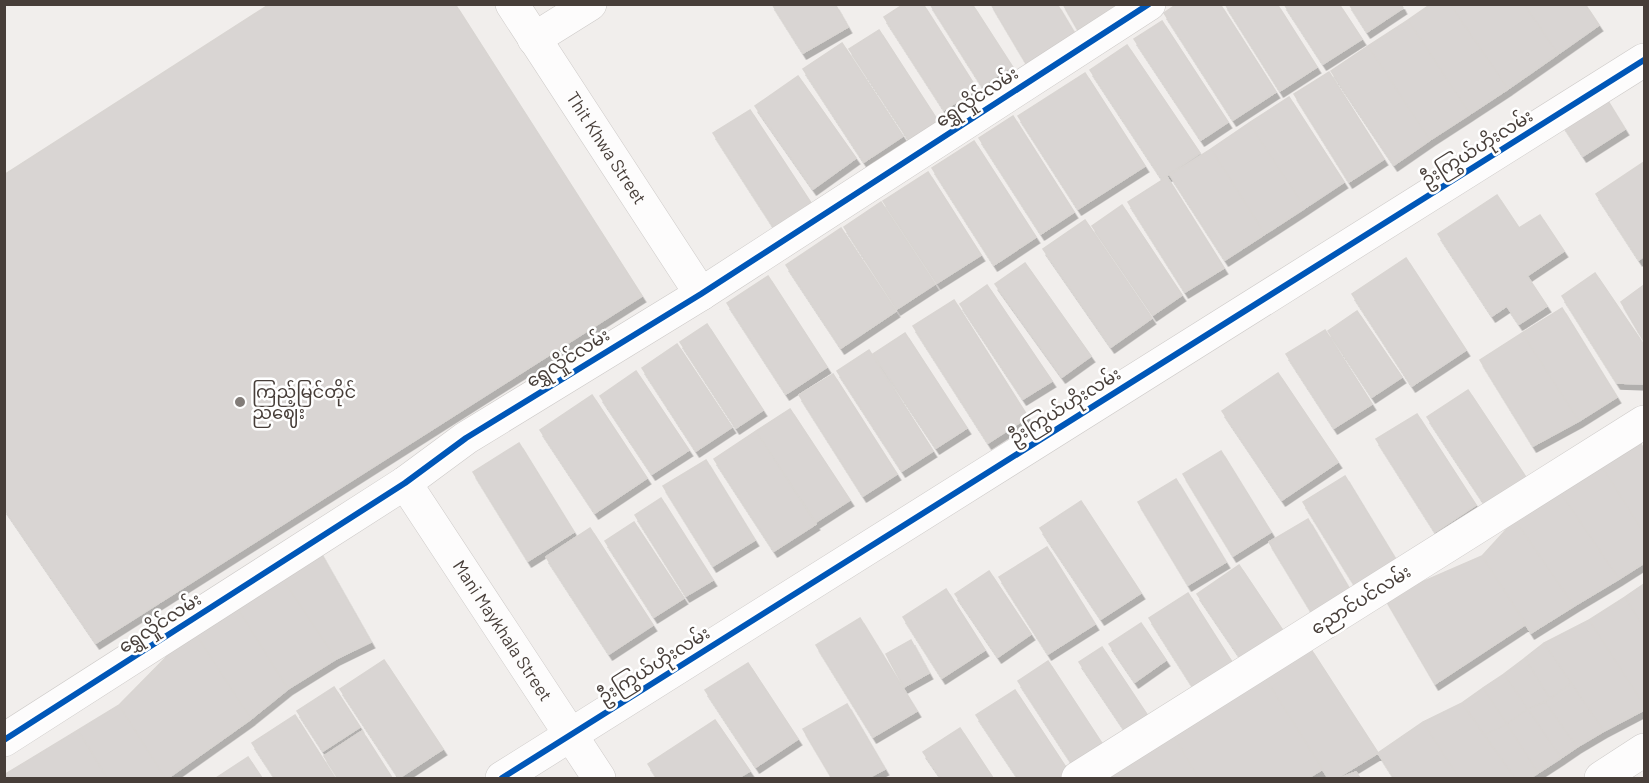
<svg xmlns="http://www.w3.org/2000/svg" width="1649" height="783" viewBox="0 0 1649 783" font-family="Barlow,'Noto Sans Myanmar',sans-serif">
<defs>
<filter id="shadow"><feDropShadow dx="3.5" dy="6" stdDeviation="0" flood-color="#0004"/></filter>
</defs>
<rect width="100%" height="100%" fill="#f1eeec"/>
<path fill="#d9d5d3" stroke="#d9d5d2" stroke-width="1.5" filter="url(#shadow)" d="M 270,4 L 455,4 L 642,296 L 96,643 L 4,508 L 4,175 Z
M 772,4 L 835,4 L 848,27 L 803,53 Z
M 904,4 L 923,4 L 977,89 L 944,110 L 884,17 Z
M 930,4 L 972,4 L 1012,66 L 982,86 Z
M 991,4 L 1057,4 L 1078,39 L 1029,68 Z
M 1063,4 L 1120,4 L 1078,30 Z
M 1177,4 L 1220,4 L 1276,92 L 1233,120 L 1164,13 Z
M 1225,4 L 1277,4 L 1317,67 L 1280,91 Z
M 1284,4 L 1339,4 L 1362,39 L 1323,64 Z
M 1349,4 L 1401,4 L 1403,8 L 1367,32 Z
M 1431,4 L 1450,4 L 1508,89 L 1470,114 L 1408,20 Z
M 1450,4 L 1524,4 L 1558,54 L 1508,89 Z
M 1524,4 L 1585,4 L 1599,25 L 1558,54 Z
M 1408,20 L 1470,114 L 1430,140 L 1368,46 Z
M 1162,21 L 1228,122 L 1201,140 L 1134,39 Z
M 879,30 L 938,121 L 909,140 L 849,49 Z
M 842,43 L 903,136 L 864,162 L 803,69 Z
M 1127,45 L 1200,153 L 1162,179 L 1090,70 Z
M 1368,46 L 1430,140 L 1394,165 L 1331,71 Z
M 1329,72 L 1384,159 L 1349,182 L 1294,94 Z
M 1085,73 L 1145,166 L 1078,209 L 1018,116 Z
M 798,76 L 856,158 L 813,189 L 755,106 Z
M 1604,95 L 1625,129 L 1583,156 L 1561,122 Z
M 1289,97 L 1344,182 L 1305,208 L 1249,123 Z
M 750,110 L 813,206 L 776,231 L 713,133 Z
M 1013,116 L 1074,212 L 1041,234 L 979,138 Z
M 1249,123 L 1305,208 L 1265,234 L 1211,149 Z
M 974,141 L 1036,237 L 994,265 L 932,168 Z
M 1211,149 L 1265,234 L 1225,260 L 1170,175 Z
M 1644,162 L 1644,256 L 1639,260 L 1596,194 Z
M 928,172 L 981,255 L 937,283 L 883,201 Z
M 1167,177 L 1224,268 L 1185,292 L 1128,202 Z
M 1497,195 L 1519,228 L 1540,215 L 1564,251 L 1527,276 L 1547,306 L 1519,324 L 1507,306 L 1492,316 L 1438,234 Z
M 881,202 L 935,284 L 897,309 L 844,227 Z
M 1122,205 L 1182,295 L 1153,315 L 1092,226 Z
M 1085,220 L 1152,318 L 1111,347 L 1043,249 Z
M 841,228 L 896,311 L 841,348 L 786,265 Z
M 1406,258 L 1466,350 L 1412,386 L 1352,294 Z
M 1025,263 L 1091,356 L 1062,377 L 995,284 Z
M 1595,273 L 1644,345 L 1644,384 L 1617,383 L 1562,296 Z
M 768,276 L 827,367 L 786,394 L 727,303 Z
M 987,285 L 1052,381 L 1023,399 L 960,304 Z
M 1644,285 L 1644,341 L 1621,302 Z
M 954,300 L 1028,417 L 988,443 L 913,326 Z
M 1562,308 L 1617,397 L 1579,421 L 1522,333 Z
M 1357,311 L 1402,377 L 1372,397 L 1328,331 Z
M 707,324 L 763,410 L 736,428 L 680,342 Z
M 1325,330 L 1372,404 L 1334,428 L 1286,354 Z
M 905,333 L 967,428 L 936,448 L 873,354 Z
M 1522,333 L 1579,421 L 1533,446 L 1480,360 Z
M 677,344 L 732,427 L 696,451 L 642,368 Z
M 869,350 L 933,451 L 902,471 L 837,371 Z
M 636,371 L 689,450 L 652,474 L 600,396 Z
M 1278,373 L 1338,462 L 1282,500 L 1222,411 Z
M 833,374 L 897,474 L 863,496 L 799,395 Z
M 1468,390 L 1529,482 L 1488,509 L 1427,417 Z
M 592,395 L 647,478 L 595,513 L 540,430 Z
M 790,409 L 850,500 L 816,522 L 756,431 Z
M 1417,414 L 1476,505 L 1435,532 L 1376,439 Z
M 756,431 L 816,524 L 774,551 L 714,459 Z
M 1639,441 L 1644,449 L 1644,533 L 1602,467 Z
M 519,443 L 574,532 L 528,561 L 473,472 Z
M 1221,451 L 1271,532 L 1233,556 L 1183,474 Z
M 706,460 L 755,540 L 713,566 L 663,486 Z
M 1602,467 L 1644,533 L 1644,563 L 1619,579 L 1560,492 Z
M 1345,476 L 1398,563 L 1357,589 L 1303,502 Z
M 1176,479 L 1226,562 L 1188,585 L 1138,502 Z
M 1560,492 L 1619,579 L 1574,606 L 1515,520 Z
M 661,498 L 713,580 L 686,596 L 635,515 Z
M 1081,501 L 1141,593 L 1101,619 L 1040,528 Z
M 1308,519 L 1350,590 L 1312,613 L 1269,542 Z
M 1515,520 L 1574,606 L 1531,633 L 1482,556 Z
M 634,522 L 684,598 L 654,617 L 605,541 Z
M 590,528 L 653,625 L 609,654 L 546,557 Z
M 1047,547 L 1095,624 L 1048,654 L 999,577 Z
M 319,550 L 371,642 L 336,659 L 282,578 Z
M 1482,556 L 1526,624 L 1435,684 L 1385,598 Z
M 1239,565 L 1288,638 L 1246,666 L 1197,594 Z
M 989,571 L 1031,634 L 998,657 L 955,594 Z
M 282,578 L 336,659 L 288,689 L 235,604 Z
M 1644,584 L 1644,628 L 1625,597 Z
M 946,589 L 985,650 L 942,678 L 903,617 Z
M 1188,593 L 1237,670 L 1198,695 L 1149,618 Z
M 1625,597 L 1644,628 L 1644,705 L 1589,620 Z
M 235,604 L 288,689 L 251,719 L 193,630 Z
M 860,618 L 917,711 L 873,737 L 816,645 Z
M 1589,620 L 1644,705 L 1644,710 L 1604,731 L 1544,643 Z
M 1141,623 L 1166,660 L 1135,682 L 1109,644 Z
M 193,630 L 251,719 L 168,778 L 165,778 L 119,705 Z
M 911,640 L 929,673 L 904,687 L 886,654 Z
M 1544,643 L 1571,683 L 1550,699 L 1525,658 Z
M 1102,647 L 1150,719 L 1128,735 L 1079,662 Z
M 1310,648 L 1378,753 L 1337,778 L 1328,778 L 1264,676 Z
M 1525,658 L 1550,699 L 1528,709 L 1504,674 Z
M 384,660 L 443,749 L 399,778 L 340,689 Z
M 1048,661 L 1103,745 L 1073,765 L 1018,681 Z
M 748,663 L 798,739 L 756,767 L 705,690 Z
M 1504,674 L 1528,709 L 1507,724 L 1483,688 Z
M 1264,676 L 1323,769 L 1308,778 L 1198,778 L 1171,731 Z
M 1571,683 L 1604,731 L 1577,747 L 1545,702 Z
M 334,687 L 360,727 L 323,751 L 297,711 Z
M 1483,688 L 1507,724 L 1484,735 L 1462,703 Z
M 1015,690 L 1069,772 L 1059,778 L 1018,778 L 976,715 Z
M 1545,702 L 1577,747 L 1561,758 L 1528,709 Z
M 1462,703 L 1515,778 L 1459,778 L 1423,722 Z
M 847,704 L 885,769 L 868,778 L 832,778 L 803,729 Z
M 119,705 L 165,778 L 107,778 L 78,730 Z
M 1528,709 L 1561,758 L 1538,773 L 1507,724 Z
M 295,715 L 335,778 L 275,778 L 252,743 Z
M 715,720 L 750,771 L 738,778 L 657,778 L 648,764 Z
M 1423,722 L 1459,778 L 1394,778 L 1378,753 Z
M 1507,724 L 1538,773 L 1530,778 L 1515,778 L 1484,735 Z
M 960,728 L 993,778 L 941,778 L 923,752 Z
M 78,730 L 107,778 L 4,778 L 4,775 Z
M 362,731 L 392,778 L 338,778 L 324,756 Z
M 1171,731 L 1198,778 L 1110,778 L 1106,774 Z
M 248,757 L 262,778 L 216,778 Z
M 1356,772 L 1360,778 L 1340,778 Z"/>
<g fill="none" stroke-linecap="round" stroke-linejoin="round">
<g stroke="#cdcac8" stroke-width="34">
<g id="minor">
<path id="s1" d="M 512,4 L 701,294"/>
<path d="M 534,39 L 590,4"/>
<path id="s2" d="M 405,483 L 599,778"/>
<path d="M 4,740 L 405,483 L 466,438 L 701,294 L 1149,4"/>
<path d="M 502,778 L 1644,60"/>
<path d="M 1078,778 L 1644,422"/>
<path d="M 1601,778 L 1644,750"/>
</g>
</g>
<use href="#minor" stroke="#fdfcfc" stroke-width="33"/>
<g stroke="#fff" stroke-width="10">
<path id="cycleway" d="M 4,740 L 405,483 L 466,438 L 701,294 L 1149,4
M 502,778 L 1644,60"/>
</g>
<use href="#cycleway" stroke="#0057b8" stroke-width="6"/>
</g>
<circle fill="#827c78" stroke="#fff" stroke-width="2" cx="240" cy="402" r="6"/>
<g text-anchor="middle" stroke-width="5" stroke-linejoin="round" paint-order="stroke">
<g font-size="18" fill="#473e39" stroke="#fff">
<text transform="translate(977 97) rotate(-33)" y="6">ရွှေလှိုင်လမ်း</text>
<text transform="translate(1477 148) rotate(-32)" y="6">ဦးကြွယ်ဟိုးလမ်း</text>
<text dy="6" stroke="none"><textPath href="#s1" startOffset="172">Thit Khwa Street</textPath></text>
<text transform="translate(568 358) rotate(-32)" y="6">ရွှေလှိုင်လမ်း</text>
<text transform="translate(1065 406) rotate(-32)" y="6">ဦးကြွယ်ဟိုးလမ်း</text>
<text transform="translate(1361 600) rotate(-32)" y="6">ညောင်ပင်လမ်း</text>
<text transform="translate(160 623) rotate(-33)" y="6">ရွှေလှိုင်လမ်း</text>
<text dy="6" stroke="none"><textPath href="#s2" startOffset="177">Mani Maykhala Street</textPath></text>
<text transform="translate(654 665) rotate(-32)" y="6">ဦးကြွယ်ဟိုးလမ်း</text>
</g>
<g font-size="18" fill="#473e39" stroke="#fff" text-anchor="start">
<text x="252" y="398">ကြည့်မြင်တိုင်<tspan x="252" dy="21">ညဈေး</tspan></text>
</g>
</g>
<rect width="1649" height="783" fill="none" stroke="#473e39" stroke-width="12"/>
</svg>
